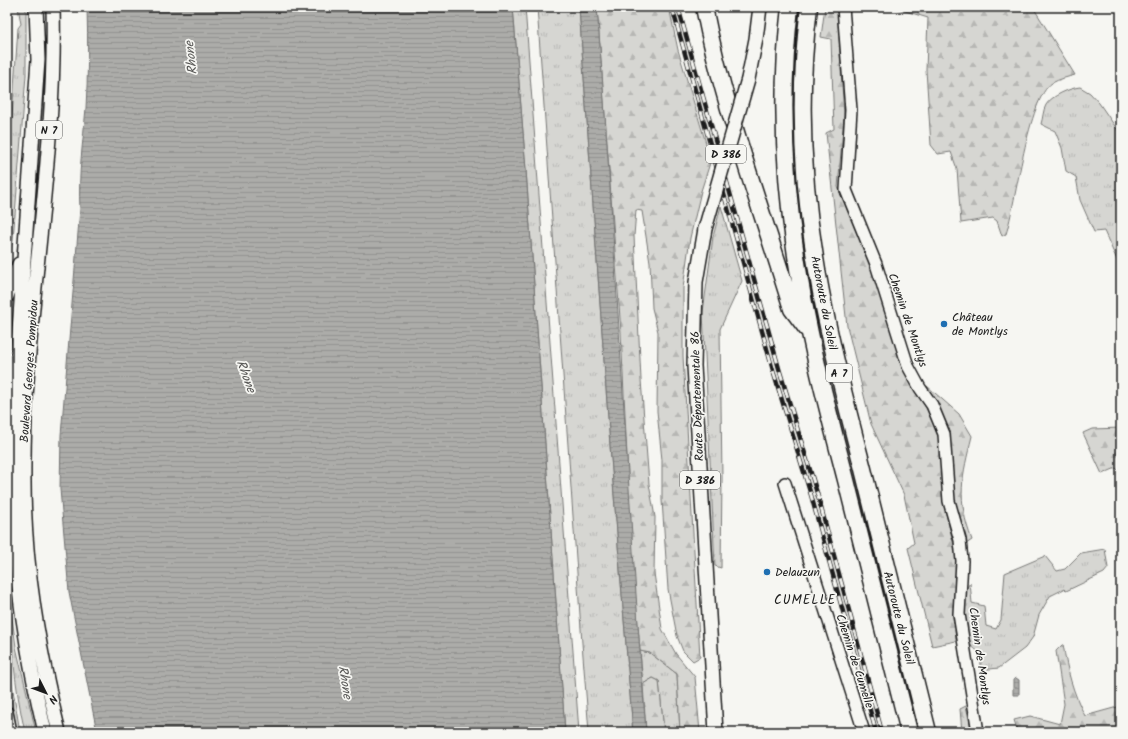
<svg xmlns="http://www.w3.org/2000/svg" width="1128" height="739" viewBox="0 0 1128 739" font-family="Kalam,sans-serif">
<defs>
<pattern id="grass-tufts" width="24" height="20" patternUnits="userSpaceOnUse"><rect width="24" height="20" fill="#d6d6d2"/><path d="M3 7l-1-3M5 7V3M7 7l1-3M15 17l-1-3M17 17v-4M19 17l1-3" fill="none" stroke="#b7b7b4"/></pattern>
<pattern id="forest-firs" width="22" height="20" patternUnits="userSpaceOnUse"><rect width="22" height="20" fill="#d6d6d2"/><path d="M5 1l3.5 6h-7zM16 11l3.5 6h-7z" fill="#b7b7b4"/></pattern>
<pattern id="water-rules" width="6" height="5" patternUnits="userSpaceOnUse"><rect width="6" height="5" fill="#acaca9"/><path d="M0 2.5h6" fill="none" stroke="#939391"/></pattern>
</defs>
<rect width="100%" height="100%" fill="#f6f6f2"/>
<filter id="ink" filterUnits="userSpaceOnUse"><feTurbulence type="fractalNoise" baseFrequency=".025" numOctaves="2"/><feDisplacementMap in="SourceGraphic" scale="8" xChannelSelector="R" yChannelSelector="G"/><feConvolveMatrix kernelMatrix="1 2 1 2 8 2 1 2 1" color-interpolation-filters="sRGB"/></filter>
<g filter="url(#ink)">
<path fill="url(#grass-tufts)" stroke="#797977" d="M 18,7 L 26,7 L 26,75 L 13,240 L 7,263 L 7,192 L 18,28 L 21,24 Z
M 513,7 L 525,7 L 579,732 L 565,732 L 526,170 Z
M 537,7 L 579,7 L 610,445 L 633,732 L 589,732 L 582,643 Z
M 1080,87 L 1090,93 L 1099,103 L 1121,135 L 1121,269 L 1104,231 L 1094,232 L 1080,200 L 1076,177 L 1066,171 L 1062,148 L 1055,131 L 1041,124 C 1043,118 1043,110 1046,105 C 1051,96 1070,88 1080,87 Z
M 721,206 L 742,281 L 720,329 L 722,478 L 721,568 L 715,566 L 703,312 L 713,237 Z
M 1105,549 L 1108,568 L 1104,573 L 1066,591 L 1064,589 L 1050,596 L 1039,615 L 1033,637 L 1025,648 L 999,668 L 980,670 C 982,658 982,653 971,646 C 967,630 958,597 970,583 L 972,603 L 984,606 L 986,626 L 996,629 L 1001,620 L 1005,573 L 1045,556 L 1057,571 L 1065,569 L 1081,553 Z
M 8,589 L 16,647 L 36,732 L 25,732 C 14,685 11,637 8,589 Z
M 640,651 L 650,653 L 677,674 L 680,732 L 664,732 L 659,681 L 653,678 L 643,684 Z
M 7,655 L 20,732 L 17,732 L 16,726 L 7,678 Z"/>
<path fill="url(#forest-firs)" stroke="#797977" d="M 597,7 L 669,7 L 678,50 L 711,160 L 701,191 L 690,238 L 683,288 L 683,356 L 700,657 L 693,661 L 683,651 L 677,636 L 668,589 L 662,500 L 662,460 L 657,411 L 658,332 L 652,308 L 650,262 L 642,211 L 636,210 L 634,236 L 641,380 L 649,484 L 655,517 L 654,573 L 662,629 L 676,654 L 695,677 L 700,732 L 680,732 L 677,674 L 650,653 L 640,651 L 631,539 L 621,332 Z
M 825,7 L 837,7 L 844,116 L 838,187 L 871,267 L 905,373 L 929,413 L 940,438 L 944,506 L 956,554 L 956,641 L 932,646 L 908,548 L 914,543 L 904,495 L 871,424 L 847,326 L 826,133 L 834,129 L 831,39 L 821,37 Z
M 892,7 L 1033,7 L 1075,75 C 1068,77 1059,79 1052,83 C 1028,98 1016,203 1006,234 L 1002,236 L 997,221 L 993,218 L 961,223 L 957,169 L 951,152 L 938,154 L 931,145 L 926,70 L 928,18 Z
M 927,386 L 959,414 L 972,436 C 962,477 956,498 972,540 L 966,544 L 956,515 L 947,428 L 925,389 Z
M 1121,428 L 1121,473 L 1116,468 L 1102,474 L 1083,433 L 1092,429 Z
M 1063,644 C 1067,670 1073,693 1085,716 L 1121,706 L 1121,732 L 1018,732 L 1014,720 L 1030,716 L 1060,724 L 1064,704 L 1056,651 Z
M 653,678 L 659,681 L 664,732 L 646,732 L 643,684 Z
M 966,706 L 972,732 L 962,732 L 960,709 Z"/>
<path fill="url(#water-rules)" stroke="#727271" d="M 87,7 L 513,7 L 526,170 L 565,732 L 97,732 L 69,592 L 60,489 L 61,435 L 80,209 C 78,175 83,142 86,108 C 88,75 88,41 87,7 Z
M 579,7 L 597,7 C 616,249 627,490 646,732 L 633,732 L 610,445 Z
M 1016,678 L 1019,680 L 1019,695 L 1013,695 L 1013,680 Z"/>
<g fill="none" stroke-linecap="round" stroke-linejoin="round">
<g stroke="#1c1c1c" stroke-width="14">
<path id="minor" d="M 843,7 L 851,110 L 846,190 L 876,264 L 908,366 L 920,388 L 932,405 L 944,434 L 949,501 L 960,540 L 962,561 L 959,614 L 978,732
M 785,483 L 864,732
M 7,712 L 11,732"/>
</g>
<g stroke="#1c1c1c" stroke-width="16">
<path id="major" d="M 36,7 L 38,60 L 12,430 C 8,532 21,632 45,732
M 53,7 C 57,166 22,323 24,482 C 24,567 39,650 59,732
M 748,79 L 756,39 L 760,7
M 705,229 L 696,282 L 694,366 L 716,732
M 7,296 L 19,264"/>
</g>
<g stroke="#1c1c1c" stroke-width="19">
<path id="highway" d="M 704,7 C 724,110 762,209 792,309 L 807,329
M 790,7 C 779,101 785,199 802,292 C 813,355 830,418 846,480 C 867,564 888,648 909,732
M 809,7 C 797,101 803,199 821,292 C 832,350 847,408 862,465 C 884,554 906,643 928,732"/>
</g>
<use href="#minor" stroke="#f6f6f2" stroke-width="11"/>
<use href="#major" stroke="#f6f6f2" stroke-width="13"/>
<use href="#highway" stroke="#f6f6f2" stroke-width="16"/>
<g stroke="#1c1c1c" stroke-width="4.5">
<path id="rail" d="M 672,7 L 774,374 L 811,495 L 876,732
M 678,7 L 780,372 L 817,493 L 882,732"/>
</g>
<use href="#rail" stroke="#f6f6f2" stroke-width="3" stroke-dasharray="9" stroke-linecap="butt"/>
<g stroke="#1c1c1c" stroke-width="16" stroke-linecap="butt">
<path id="major-bridge" d="M 705,229 L 748,79"/>
</g>
<use href="#major-bridge" stroke="#f6f6f2" stroke-width="13"/>
</g>
</g>
<g fill="#1f6fb2" stroke="#f6f6f2" stroke-width="1.5">
<circle cx="944" cy="324" r="4"/>
<circle cx="767" cy="572" r="4"/>
</g>
<g text-anchor="middle" stroke-width="3.5" stroke-linejoin="round" paint-order="stroke">
<g fill="#f6f6f2" stroke="#5d5d5c" stroke-width="1">
<rect x="36" y="121" width="26" height="18" rx="3"/>
<rect x="706" y="145" width="40" height="18" rx="3"/>
<rect x="826" y="364" width="26" height="18" rx="3"/>
<rect x="680" y="471" width="40" height="18" rx="3"/>
</g>
<g font-size="11" font-weight="bold" fill="#1c1c1c">
<text x="49" y="134">N 7</text>
<text x="726" y="158">D 386</text>
<text x="839" y="377">A 7</text>
<text x="700" y="484">D 386</text>
</g>
<g font-size="12" fill="#1c1c1c" stroke="#f6f6f2">
<text transform="translate(824 303) rotate(79)" y="4">Autoroute du Soleil</text>
<text transform="translate(908 320) rotate(71)" y="4">Chemin de Montlys</text>
<text transform="translate(29 371) rotate(-86)" y="4">Boulevard Georges Pompidou</text>
<text transform="translate(697 396) rotate(-92)" y="4">Route Départementale 86</text>
<text transform="translate(899 618) rotate(76)" y="4">Autoroute du Soleil</text>
<text transform="translate(980 656) rotate(82)" y="4">Chemin de Montlys</text>
<text transform="translate(855 661) rotate(72)" y="4">Chemin de Cumelle</text>
</g>
<g font-size="12" fill="#1c1c1c" stroke="#f6f6f2" text-anchor="start">
<text x="952" y="321">Château<tspan x="952" dy="14">de Montlys</tspan></text>
<text x="775" y="576">Delauzun</text>
</g>
<g font-size="13" font-style="italic" fill="#565654" stroke="#f6f6f2">
<text transform="translate(190 58) rotate(-96)" y="5">Rhone</text>
<text transform="translate(247 376) rotate(70)" y="5">Rhone</text>
<text transform="translate(346 682) rotate(81)" y="5">Rhone</text>
</g>
<g font-size="13" letter-spacing="1" fill="#1c1c1c" stroke="#f6f6f2">
<text x="805" y="604">CUMELLE</text>
</g>
</g>
<rect width="1128" height="739" fill="none" stroke="#f6f6f2" stroke-width="24"/>
<rect x="12" y="12" width="1104" height="715" fill="none" stroke="#1c1c1c" stroke-width="1.5" filter="url(#ink)"/>
<g transform="translate(46 693) rotate(132)" stroke="#f6f6f2" stroke-width="3" paint-order="stroke">
<path d="M0-3L7 15L0 10L-7 15Z" fill="#1c1c1c"/>
<text y="-6" font-size="11" font-weight="bold" text-anchor="middle" fill="#1c1c1c">N</text>
</g>
</svg>
